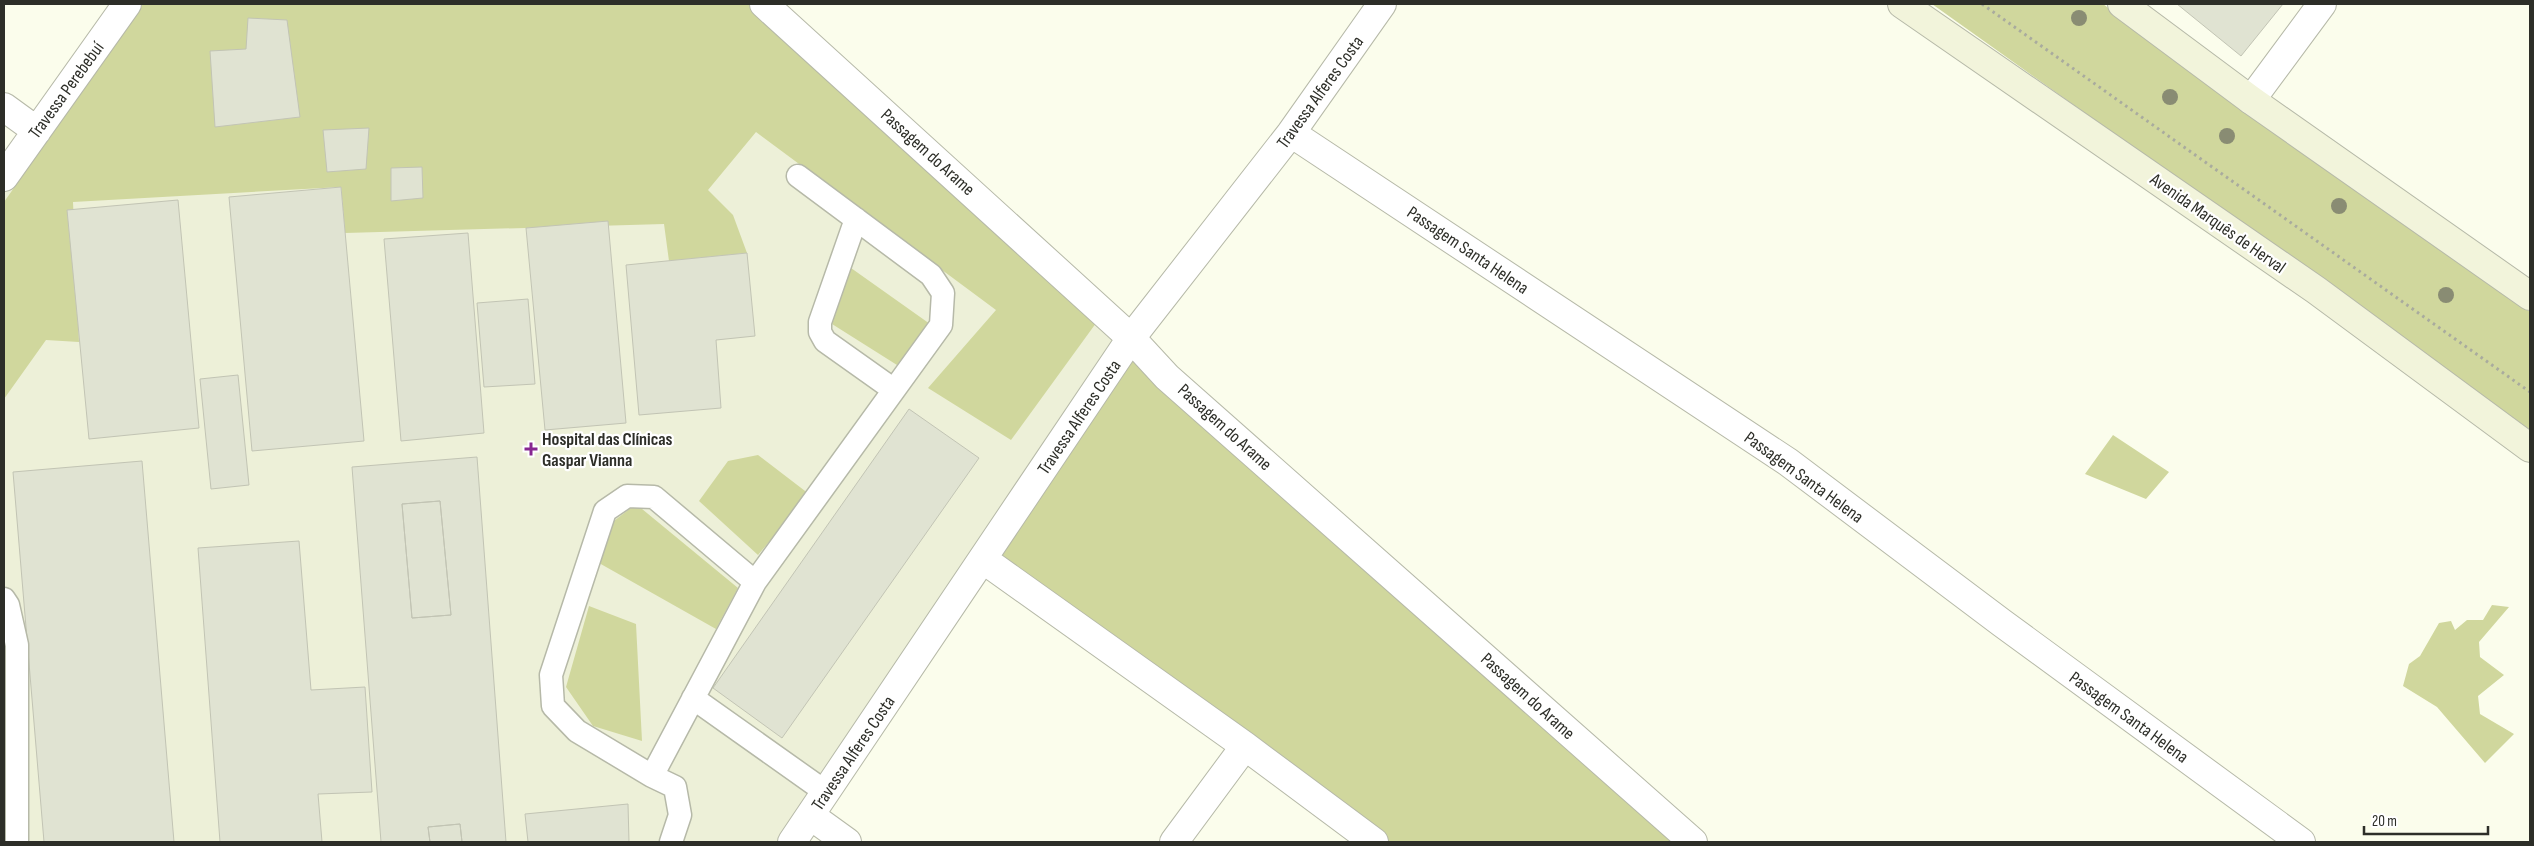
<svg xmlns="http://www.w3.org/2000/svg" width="2534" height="846" viewBox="0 0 2534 846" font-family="'Sofia Sans Condensed',sans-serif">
<rect width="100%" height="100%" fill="#fbfdec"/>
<path fill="#edf0d8" d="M 127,4 L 764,4 L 1131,338 L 792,842 L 4,842 L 4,177 Z"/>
<path fill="#d0d79d" d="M 143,4 L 752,4 L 1099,319 L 1011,440 L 928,388 L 996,310 L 756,132 L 708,190 L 733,215 L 747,253 L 669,261 L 664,224 L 345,233 L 341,187 L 73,202 L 79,342 L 46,340 L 4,399 L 4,202 Z
M 1932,4 L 2103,4 L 2210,84 L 2530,312 L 2530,430 Z
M 851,268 L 930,324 L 897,365 L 832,324 Z
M 1131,338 L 1693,842 L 1374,842 L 984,560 Z
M 2113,435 L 2169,472 L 2146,499 L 2085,474 Z
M 758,455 L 809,494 L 758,555 L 699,501 L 728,461 Z
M 636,504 L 738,588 L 716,629 L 599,563 L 610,524 Z
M 2492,605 L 2509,607 L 2479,642 L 2480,657 L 2504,675 L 2478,696 L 2480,714 L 2514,734 L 2485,763 L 2437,707 L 2403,686 L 2409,664 L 2420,656 L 2439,623 L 2451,621 L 2455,630 L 2467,620 L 2483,620 Z
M 589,606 L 636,624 L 642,741 L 593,726 L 566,687 Z"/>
<path fill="#e0e3d2" stroke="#c2c4b4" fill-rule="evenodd" d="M 2177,4 L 2283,4 L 2241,56 Z
M 248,18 L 287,20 L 300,117 L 215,127 L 210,51 L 246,49 Z
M 369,128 L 366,169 L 327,172 L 323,130 Z
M 422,167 L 423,198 L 391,201 L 391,168 Z
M 341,187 L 364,441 L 252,451 L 229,197 Z
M 178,200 L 199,428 L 89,439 L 67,210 Z
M 608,221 L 626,423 L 545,430 L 526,228 Z
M 468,233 L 484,433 L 401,441 L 384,239 Z
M 747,253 L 755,336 L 716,340 L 721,408 L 639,415 L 626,265 Z
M 528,299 L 535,384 L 484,387 L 477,303 Z
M 238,375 L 249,485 L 211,489 L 200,379 Z
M 909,409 L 979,458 L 782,738 L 713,688 Z
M 477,457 L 506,842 L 462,842 L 460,824 L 428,827 L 430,842 L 381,842 L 352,467 ZM 440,501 L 451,615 L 412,618 L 402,504 Z
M 142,461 L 174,842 L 44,842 L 13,472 Z
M 440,501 L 451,615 L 412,618 L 402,504 Z
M 299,541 L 311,690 L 365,687 L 372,792 L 318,794 L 322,842 L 220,842 L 198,548 Z
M 628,804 L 629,842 L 528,842 L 525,814 Z
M 460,824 L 462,842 L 430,842 L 428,827 Z"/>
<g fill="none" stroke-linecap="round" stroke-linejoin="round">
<g stroke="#b6b9a8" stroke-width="25">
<path id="service" d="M 856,219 L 820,322 L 820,332 L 825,341 L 894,390
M 4,599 L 8,605 L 17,645 L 17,842
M 693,698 L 827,793
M 652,776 L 755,582
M 671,842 L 680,815 L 675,787 L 652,776 L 577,731 L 553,706 L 551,675 L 605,511 L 627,496 L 654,497 L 755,582 L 941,325 L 943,293 L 931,275 L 798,176"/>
</g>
<g stroke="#b6b9a8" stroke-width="30">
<path id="minor" d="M 764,4 L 1131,338 L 1167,377 L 1693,842
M 2251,100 L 2322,4
M 4,107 L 37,131
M 1291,133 L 1788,462 L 2002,623 L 2301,842
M 4,177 L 127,4
M 984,560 L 1245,746 L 1374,842
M 811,816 L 847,842
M 792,842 L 1131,338 L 1291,133 L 1382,4
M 1174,842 L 1245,746"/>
</g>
<g stroke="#b6b9a8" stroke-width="30">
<path id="secondary" d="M 1902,4 L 2316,290 L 2530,448
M 2122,4 L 2251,100 L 2530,296"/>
</g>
<path stroke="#a9ab9e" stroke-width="3" stroke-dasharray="2.5 4" stroke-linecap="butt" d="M 1982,4 L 2530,392"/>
<use href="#service" stroke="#fff" stroke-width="22"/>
<use href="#minor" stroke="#fff" stroke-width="28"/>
<use href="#secondary" stroke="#f2f4db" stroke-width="28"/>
</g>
<g fill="#898c73">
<circle cx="2079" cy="18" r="8"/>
<circle cx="2170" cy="97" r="8"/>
<circle cx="2227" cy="136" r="8"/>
<circle cx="2339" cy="206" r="8"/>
<circle cx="2446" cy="295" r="8"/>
</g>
<path fill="#872791" stroke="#fff" stroke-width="2" d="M528.5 441.5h5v5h5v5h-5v5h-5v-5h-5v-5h5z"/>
<g text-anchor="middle" stroke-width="4.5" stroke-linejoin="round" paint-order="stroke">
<g font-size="18" fill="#2d2e28" stroke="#fff">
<text transform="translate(66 90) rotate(-54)" y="6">Travessa Perebebuí</text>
<text transform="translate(1320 92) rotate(-54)" y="6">Travessa Alferes Costa</text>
<text transform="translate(928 152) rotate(42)" y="6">Passagem do Arame</text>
<text transform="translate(2218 223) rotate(35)" y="6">Avenida Marquês de Herval</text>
<text transform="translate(1468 250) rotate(34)" y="6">Passagem Santa Helena</text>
<text transform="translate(1079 417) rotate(-56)" y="6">Travessa Alferes Costa</text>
<text transform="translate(1225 427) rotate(42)" y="6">Passagem do Arame</text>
<text transform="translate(1804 477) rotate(36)" y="6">Passagem Santa Helena</text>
<text transform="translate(1528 696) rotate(42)" y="6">Passagem do Arame</text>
<text transform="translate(2129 717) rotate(36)" y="6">Passagem Santa Helena</text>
<text transform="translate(853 753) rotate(-56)" y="6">Travessa Alferes Costa</text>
</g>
<g font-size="18" font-weight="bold" fill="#2d2e28" stroke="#fff" text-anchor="start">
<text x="542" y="445">Hospital das Clínicas<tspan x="542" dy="21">Gaspar Vianna</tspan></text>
</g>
</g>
<rect width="2534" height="846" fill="none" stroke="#2d2e28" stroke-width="10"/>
<path d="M2364 826v8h124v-8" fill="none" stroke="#2d2e28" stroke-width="2.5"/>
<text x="2372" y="826" font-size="15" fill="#2d2e28" stroke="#ffffff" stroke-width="4" paint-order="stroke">20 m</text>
</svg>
